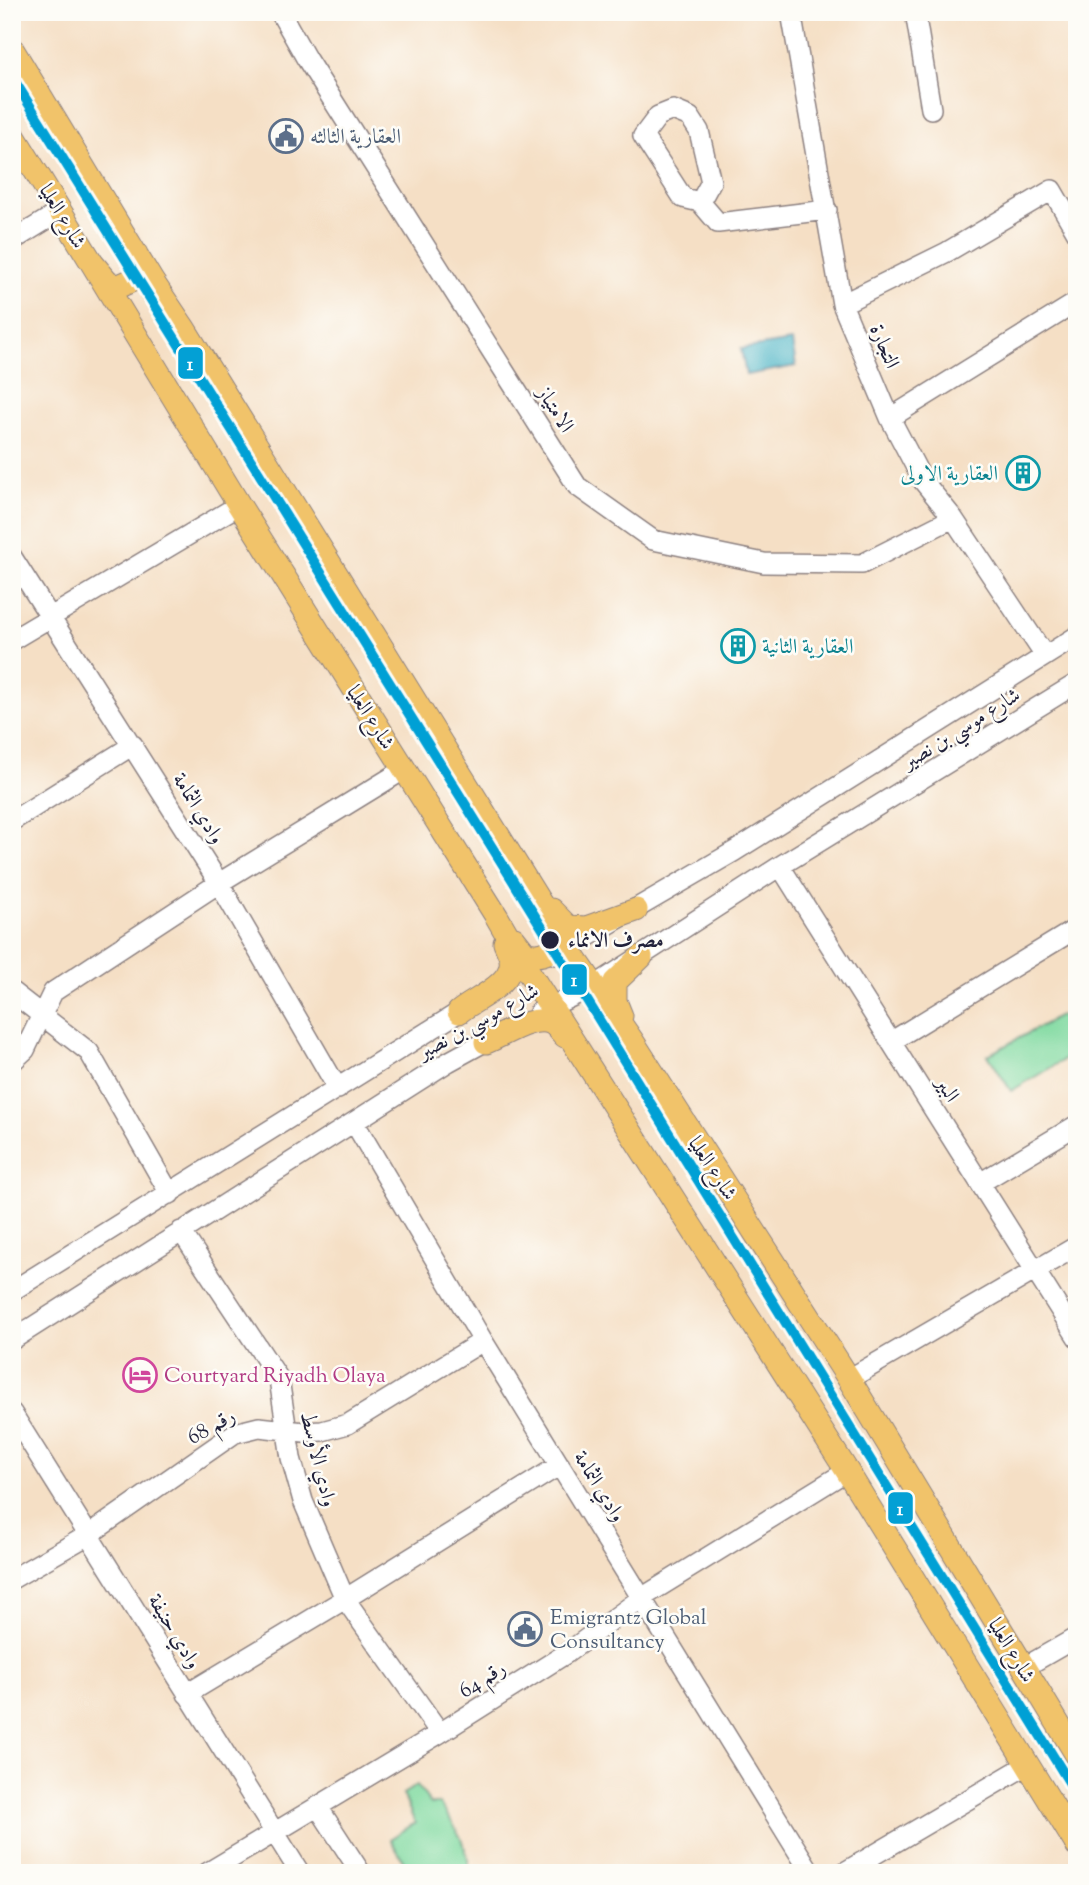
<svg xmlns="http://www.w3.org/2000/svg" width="1089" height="1885" viewBox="0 0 1089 1885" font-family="'Sorts Mill Goudy',Amiri,serif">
<rect width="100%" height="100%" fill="#fdfcf7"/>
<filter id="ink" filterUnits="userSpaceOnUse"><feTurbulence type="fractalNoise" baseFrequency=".0143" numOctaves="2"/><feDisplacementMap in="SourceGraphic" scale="14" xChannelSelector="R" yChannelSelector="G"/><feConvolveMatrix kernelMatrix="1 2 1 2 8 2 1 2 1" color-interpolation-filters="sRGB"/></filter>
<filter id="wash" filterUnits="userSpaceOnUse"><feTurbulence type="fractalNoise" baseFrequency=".00686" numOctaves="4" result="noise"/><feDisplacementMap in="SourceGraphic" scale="28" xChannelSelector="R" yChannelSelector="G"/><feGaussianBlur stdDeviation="1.57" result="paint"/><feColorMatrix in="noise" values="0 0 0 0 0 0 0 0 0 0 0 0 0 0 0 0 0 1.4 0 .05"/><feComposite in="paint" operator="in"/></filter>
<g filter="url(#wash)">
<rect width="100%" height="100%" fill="#f5dfc5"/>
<path fill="#7ed99f" stroke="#507e6d" stroke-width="2" d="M 1061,1015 L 1077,1036 L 1077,1052 L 1011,1091 L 988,1055 Z
M 417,1785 L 431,1804 L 440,1804 C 454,1825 470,1847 469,1873 L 411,1873 L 390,1839 L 415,1823 L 403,1794 Z"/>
<path fill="#49b4c6" stroke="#366b80" stroke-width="2" d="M 792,341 L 796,366 L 746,375 L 741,349 Z"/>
</g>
<g filter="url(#ink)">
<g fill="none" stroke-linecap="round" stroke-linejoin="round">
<g stroke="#8c8080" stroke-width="22">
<path id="minor" d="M 280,12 L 306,58 L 577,486 L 653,540 L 764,563 L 862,564 L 953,518
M 791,12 L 842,304 L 890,418 L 923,481 L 953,518 L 1045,656
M 915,12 L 931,109
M 700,202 L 711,182 L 699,131 L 690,117 L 673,110 L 658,116 L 643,136 L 683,198 L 700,202 L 718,223 L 827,210
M 12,241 L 59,212
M 842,304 L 947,252 L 1052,190 L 1077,233
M 890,418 L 1077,302
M 12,557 L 219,883 L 338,1089
M 12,640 L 239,505
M 12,821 L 133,745
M 780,866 L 1077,1337
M 556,955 L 735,851 L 1077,636
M 12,992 L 89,1052 L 170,1194
M 539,1012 L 593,987 L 780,866 L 1077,683
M 892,1041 L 1077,928
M 12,1062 L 25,1050 L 53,992 L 219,883 L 405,769
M 354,1122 L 483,1341 L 811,1873
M 980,1183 L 1077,1125
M 181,1231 L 279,1379 L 291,1458 L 303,1501 L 345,1599 L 440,1733
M 12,1291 L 472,1004
M 12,1340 L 448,1062 L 497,1035
M 849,1379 L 1077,1246
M 12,1413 L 300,1873
M 12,1579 L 90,1534 L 235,1433 L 259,1427 L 304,1432 L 322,1431 L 348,1424 L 483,1341
M 1023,1668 L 1077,1637
M 187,1694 L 345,1599 L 560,1465
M 318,1807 L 361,1873
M 207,1873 L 440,1733 L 567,1653 L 643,1597 L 847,1471
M 843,1873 L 1027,1765"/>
</g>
<g stroke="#8c8080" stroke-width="25">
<path id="major" d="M 12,49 L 152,281 L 185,330 L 568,948 L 631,1039 L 849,1379 L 1077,1755
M 12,133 L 92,263 L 107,281 L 117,287 L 137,278 L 140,269 L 136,254
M 92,263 L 239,505 L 497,917 L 528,971 L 847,1471 L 1077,1845
M 551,910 L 568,927 L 586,928 L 636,910
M 514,939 L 525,953 C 536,957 550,955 556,944 L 550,924
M 459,1012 C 474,999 515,984 511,959 C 510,954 507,948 505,943
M 621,1016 L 615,1001 L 615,982 L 641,957
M 486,1042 C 504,1035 533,1014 552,1023 C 557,1026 561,1032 565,1036"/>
</g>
<use href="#minor" stroke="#fff" stroke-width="19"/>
<use href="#major" stroke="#f1c36a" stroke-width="23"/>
<g stroke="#fdfcf7" stroke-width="16">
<path id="metro-1" d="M 12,77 L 548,937 L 1077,1795"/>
</g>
<use href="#metro-1" stroke="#03a0d5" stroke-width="10"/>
</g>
</g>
<defs>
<g id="civic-ring" transform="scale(1.75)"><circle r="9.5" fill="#fdfcf7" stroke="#5c6f8a" stroke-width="1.5"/><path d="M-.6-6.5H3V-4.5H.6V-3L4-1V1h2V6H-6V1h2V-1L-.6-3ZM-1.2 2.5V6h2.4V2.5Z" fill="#5c6f8a"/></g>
<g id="building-ring" transform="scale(1.75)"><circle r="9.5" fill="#fdfcf7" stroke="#0f9aa8" stroke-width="1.5"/><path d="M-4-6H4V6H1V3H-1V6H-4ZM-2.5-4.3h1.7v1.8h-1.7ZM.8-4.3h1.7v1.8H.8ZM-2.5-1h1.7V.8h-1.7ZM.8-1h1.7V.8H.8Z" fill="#0f9aa8"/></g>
<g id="hotel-ring" transform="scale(1.75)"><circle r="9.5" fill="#fdfcf7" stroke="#d1479c" stroke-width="1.5"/><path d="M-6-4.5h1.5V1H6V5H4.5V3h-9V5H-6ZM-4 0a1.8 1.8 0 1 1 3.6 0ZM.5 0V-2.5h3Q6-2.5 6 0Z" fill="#d1479c"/></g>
</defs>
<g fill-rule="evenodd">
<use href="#civic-ring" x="286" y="136"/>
<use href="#building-ring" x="1023" y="473"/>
<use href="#building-ring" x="738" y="646"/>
<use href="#hotel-ring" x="140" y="1375"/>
<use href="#civic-ring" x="525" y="1629"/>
</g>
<circle fill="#22223b" stroke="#fdfcf7" stroke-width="2.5" cx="550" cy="940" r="10"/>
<g text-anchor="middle" stroke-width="5" stroke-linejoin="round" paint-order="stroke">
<g font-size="21" fill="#4e5e75" stroke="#fdfcf7" text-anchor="start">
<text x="310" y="143">العقارية الثالثه</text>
<text x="550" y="1624">Emigrantz Global<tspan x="550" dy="24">Consultancy</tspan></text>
</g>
<g font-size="21" fill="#22223b" stroke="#fdfcf7">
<text transform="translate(63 216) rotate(59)" y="7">شارع العليا</text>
<text transform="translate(885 346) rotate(67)" y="7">التجارة</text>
<text transform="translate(556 409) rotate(58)" y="7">الامتياز</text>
<text transform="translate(371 717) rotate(58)" y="7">شارع العليا</text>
<text transform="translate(961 728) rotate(-32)" y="7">شارع موسي بن نصير</text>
<text transform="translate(199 808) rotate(58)" y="7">وادي الثمامة</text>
<text transform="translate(478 1021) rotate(-29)" y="7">شارع موسي بن نصير</text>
<text transform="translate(948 1089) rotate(58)" y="7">البير</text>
<text transform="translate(713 1168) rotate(57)" y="7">شارع العليا</text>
<text transform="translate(211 1426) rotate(-29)" y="7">رقم 68</text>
<text transform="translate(319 1459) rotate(76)" y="7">وادي الأوسط</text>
<text transform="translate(600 1486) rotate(58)" y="7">وادي الثمامة</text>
<text transform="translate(175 1631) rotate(59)" y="7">وادي حنيفة</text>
<text transform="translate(1012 1650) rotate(59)" y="7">شارع العليا</text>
<text transform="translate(482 1679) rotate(-32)" y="7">رقم 64</text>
</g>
<g font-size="21" fill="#0d838f" stroke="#fdfcf7" text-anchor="end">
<text x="998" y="480">العقارية الاولى</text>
<text x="762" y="653" text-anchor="start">العقارية الثانية</text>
</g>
<g font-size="21" font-weight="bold" fill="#22223b" stroke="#fdfcf7" text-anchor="start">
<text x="568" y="947">مصرف الانماء</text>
</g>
<g font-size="21" fill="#b23c85" stroke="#fdfcf7" text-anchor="start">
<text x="164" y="1382">Courtyard Riyadh Olaya</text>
</g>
</g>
<g stroke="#fdfcf7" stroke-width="2.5">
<rect x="177" y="346" width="27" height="34" rx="7" fill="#03a0d5"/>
<rect x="561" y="963" width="27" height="33" rx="7" fill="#03a0d5"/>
<rect x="887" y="1491" width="27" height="34" rx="7" fill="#03a0d5"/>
</g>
<g font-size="19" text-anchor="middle" font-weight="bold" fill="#fff">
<text x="190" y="370">1</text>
<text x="574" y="986">1</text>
<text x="900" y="1515">1</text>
</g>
<rect width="1089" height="1885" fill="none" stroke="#fdfcf7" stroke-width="42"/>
</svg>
